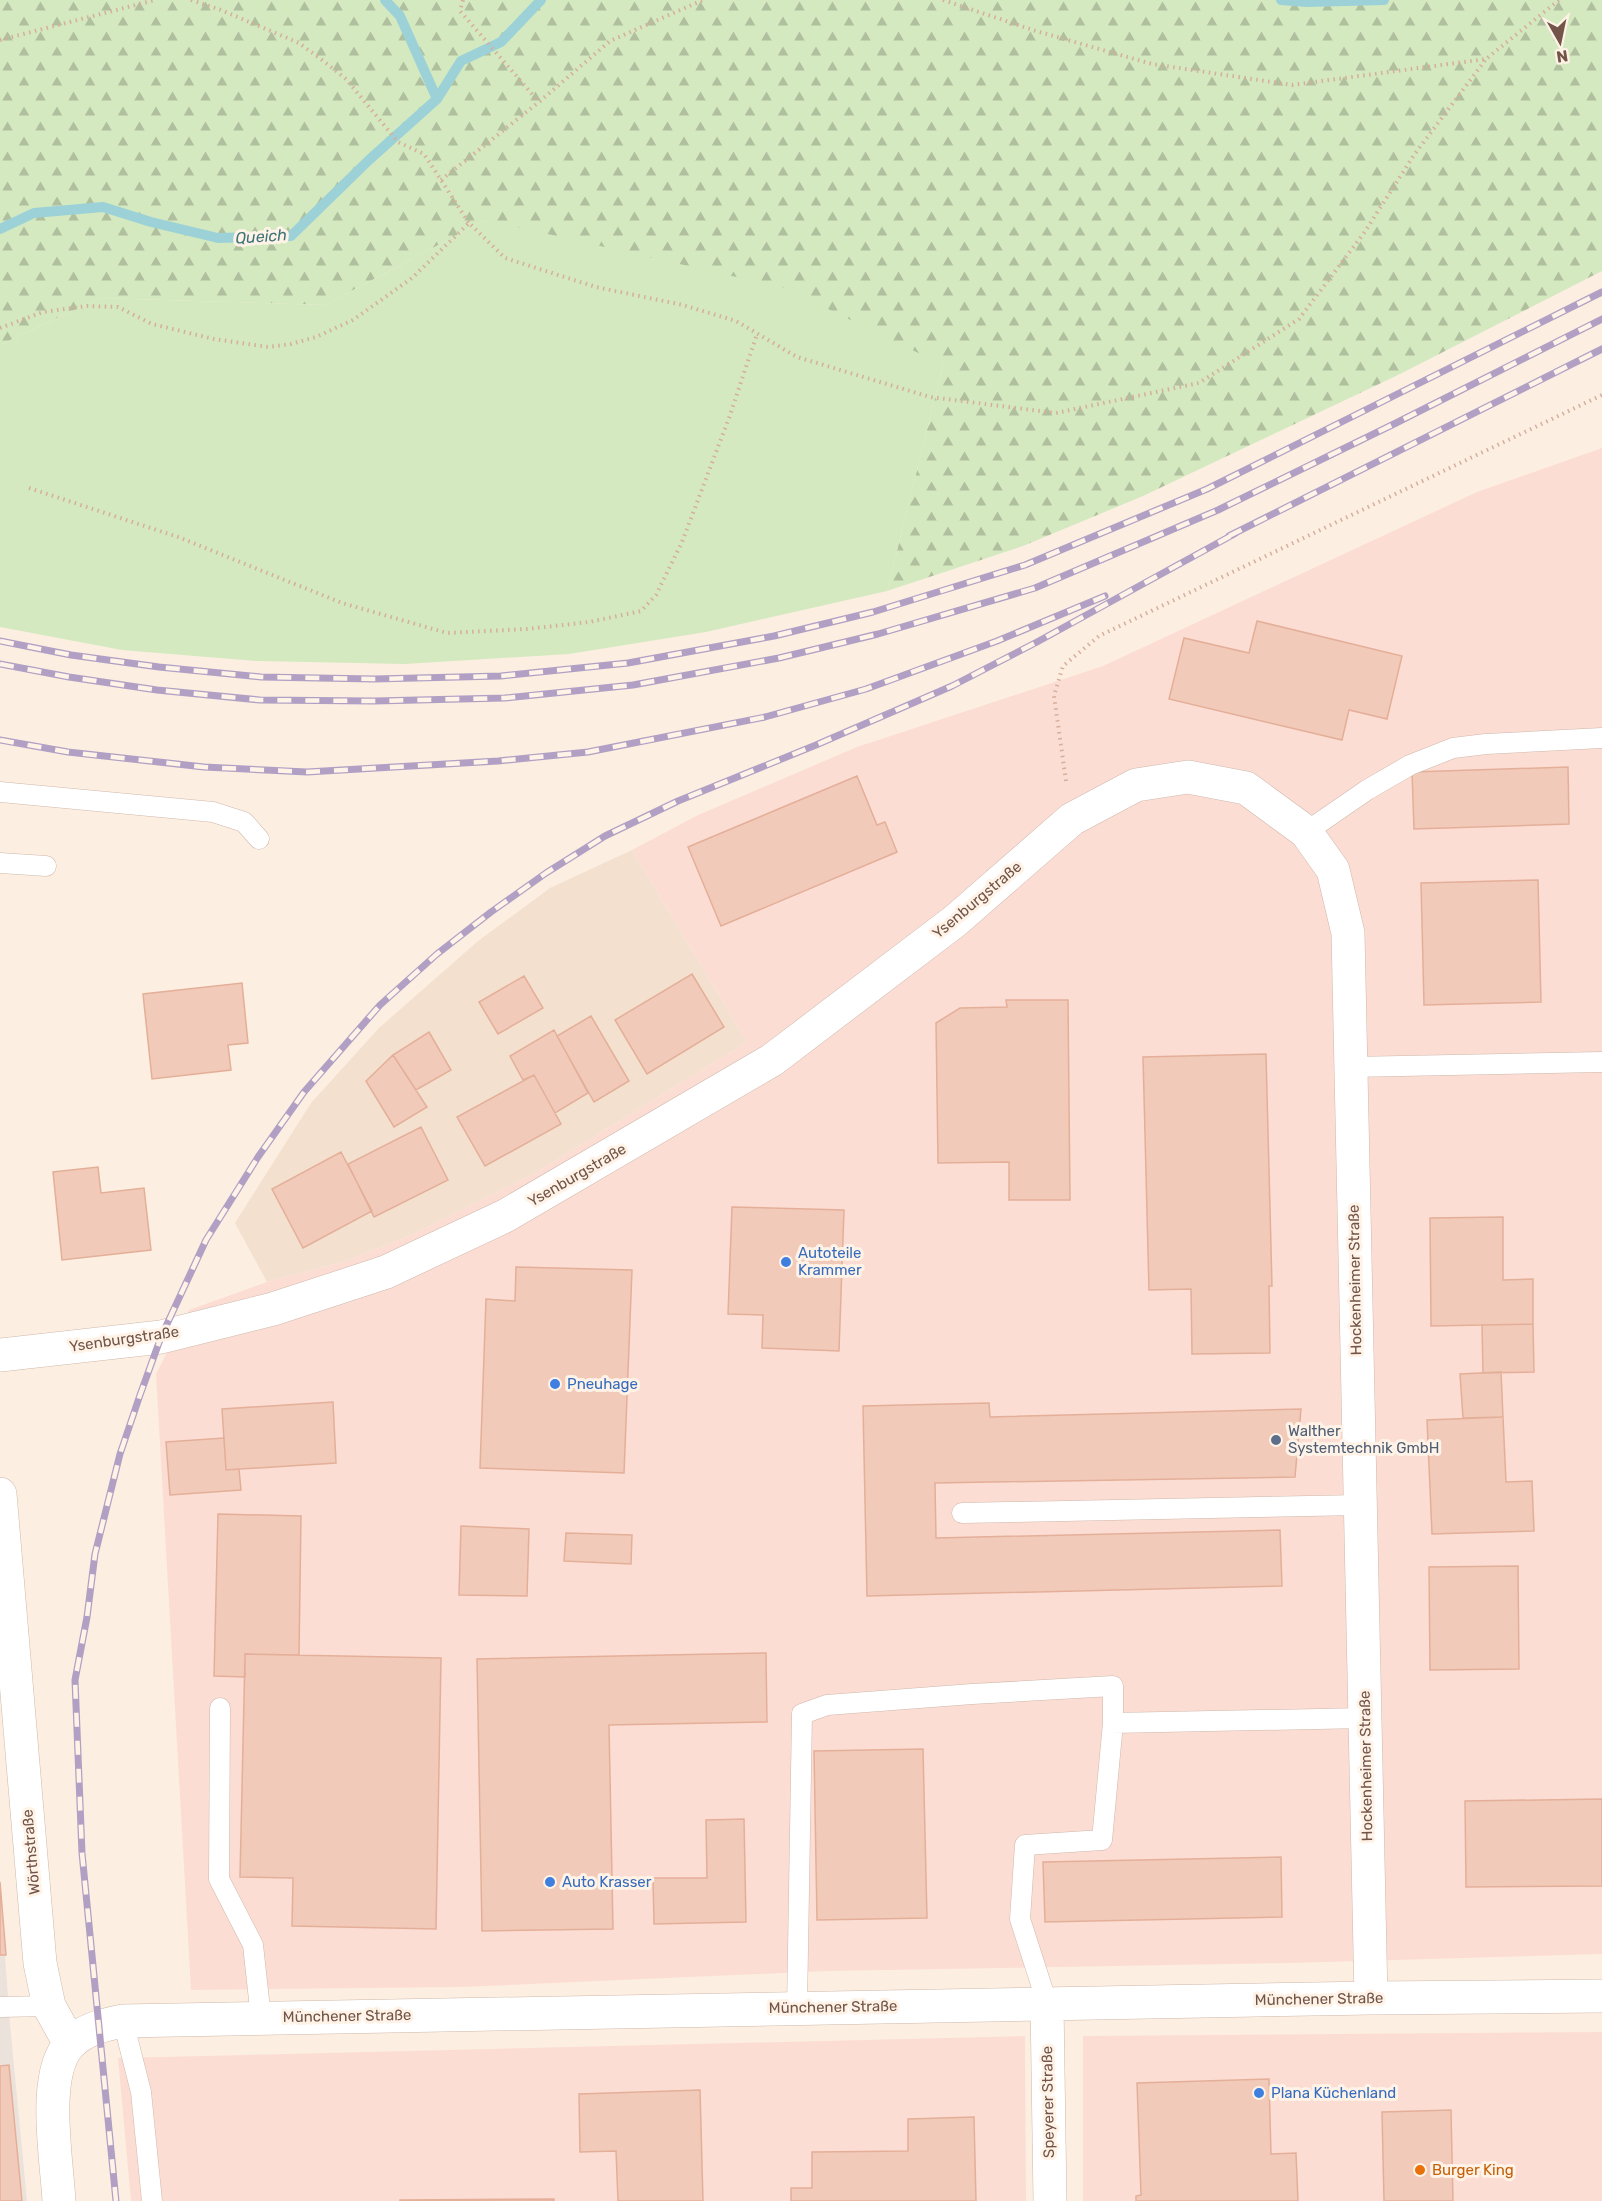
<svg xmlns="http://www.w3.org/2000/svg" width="1602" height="2201" viewBox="0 0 1602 2201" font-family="Rubik,sans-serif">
<defs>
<pattern id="forest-firs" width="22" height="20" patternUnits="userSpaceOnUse" patternTransform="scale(1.5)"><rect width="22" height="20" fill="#d4e9c0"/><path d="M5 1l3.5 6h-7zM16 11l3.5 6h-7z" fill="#b0bf9e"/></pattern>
</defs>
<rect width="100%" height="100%" fill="#fcefe1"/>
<path fill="#f3e0cf" d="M 632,850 L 747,1042 L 532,1175 L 414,1234 L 346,1261 L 267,1282 L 235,1223 L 311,1103 L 379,1028 L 478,941 L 550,888 Z"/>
<path fill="#fcddd4" d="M 1602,448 L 1602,1954 L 1291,1963 L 830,1971 L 462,1987 L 191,1990 L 156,1374 L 189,1310 L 267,1282 L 346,1261 L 414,1234 L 532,1175 L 747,1042 L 632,850 L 698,815 L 857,747 L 1103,666 L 1477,492 Z
M 1602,2032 L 1602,2201 L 1083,2201 L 1083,2036 Z
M 1025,2036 L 1026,2201 L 131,2201 L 118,2058 Z"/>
<path fill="#ebe2dc" d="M 0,1888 L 10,2024 L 27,2201 L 0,2201 Z"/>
<path fill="url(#forest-firs)" d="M 0,0 L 1602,0 L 1602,271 L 1400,374 L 1143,496 L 1023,546 L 887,591 L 943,365 L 486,220 L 325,305 L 100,298 L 0,345 Z"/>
<path fill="#d4e9c0" d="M 486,220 L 785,288 L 943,365 L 887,591 L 706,632 L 569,654 L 405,664 L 257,661 L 122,650 L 0,627 L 0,345 L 100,298 L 325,305 Z"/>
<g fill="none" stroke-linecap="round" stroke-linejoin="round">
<path stroke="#9cd2d7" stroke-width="10" d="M 385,0 L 400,16 L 437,99
M 1281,0 L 1307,2 L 1384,0
M 0,229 L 34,213 L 103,207 L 151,222 L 218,238 L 291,236 L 369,160 L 437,99 L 461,61 L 501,42 L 541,0"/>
</g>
<path fill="#f1cab9" stroke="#e4af99" stroke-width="1.5" d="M 1257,621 L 1402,656 L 1387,719 L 1349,710 L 1342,740 L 1169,699 L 1184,638 L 1249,653 Z
M 1568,767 L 1569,824 L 1414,829 L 1412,772 Z
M 857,776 L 877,825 L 885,822 L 897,852 L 721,926 L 688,847 Z
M 1538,880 L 1541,1002 L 1424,1005 L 1421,883 Z
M 692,974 L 724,1027 L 647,1074 L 615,1020 Z
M 524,976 L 543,1008 L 498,1034 L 479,1002 Z
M 242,983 L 248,1043 L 228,1045 L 231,1070 L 152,1079 L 143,994 Z
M 1006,1000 L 1068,1000 L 1070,1200 L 1009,1200 L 1009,1162 L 938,1163 L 936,1023 L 960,1008 L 1007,1007 Z
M 591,1016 L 629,1081 L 594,1102 L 557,1036 Z
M 554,1030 L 588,1093 L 555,1113 L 534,1075 L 523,1080 L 510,1056 Z
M 429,1032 L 451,1070 L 416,1090 L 393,1055 Z
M 1266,1054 L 1272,1286 L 1269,1286 L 1270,1353 L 1192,1354 L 1191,1289 L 1149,1290 L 1143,1057 Z
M 393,1055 L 427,1107 L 394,1127 L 366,1081 Z
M 534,1075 L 561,1124 L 485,1166 L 457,1117 Z
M 421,1127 L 448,1180 L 374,1217 L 348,1164 Z
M 341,1152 L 372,1211 L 303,1248 L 272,1189 Z
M 98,1167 L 101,1193 L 144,1188 L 151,1250 L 62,1260 L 53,1172 Z
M 732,1207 L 844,1210 L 839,1351 L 762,1348 L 763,1315 L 728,1314 Z
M 1503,1217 L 1503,1280 L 1533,1279 L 1533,1324 L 1431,1326 L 1430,1218 Z
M 516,1267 L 632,1270 L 624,1473 L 480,1468 L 486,1299 L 515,1301 Z
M 1533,1324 L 1534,1372 L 1483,1373 L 1482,1325 Z
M 1501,1372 L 1503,1417 L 1463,1418 L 1460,1374 Z
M 333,1402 L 336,1463 L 226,1470 L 222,1409 Z
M 989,1403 L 990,1417 L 1301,1409 L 1295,1477 L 935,1483 L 936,1538 L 1280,1530 L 1282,1586 L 867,1596 L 863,1406 Z
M 1503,1417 L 1506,1482 L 1532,1481 L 1534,1531 L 1432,1534 L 1427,1420 Z
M 224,1438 L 226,1470 L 239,1469 L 241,1490 L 170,1495 L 166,1442 Z
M 218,1514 L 301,1516 L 299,1655 L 245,1654 L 245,1677 L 214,1676 Z
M 461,1526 L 529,1529 L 527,1596 L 459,1595 Z
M 566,1533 L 632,1535 L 631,1564 L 564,1561 Z
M 1518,1566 L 1519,1669 L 1430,1670 L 1429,1567 Z
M 766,1653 L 767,1722 L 609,1725 L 613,1929 L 482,1931 L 477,1659 Z
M 245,1654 L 441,1658 L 436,1929 L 292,1926 L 293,1878 L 240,1877 Z
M 923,1749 L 927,1918 L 817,1920 L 814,1751 Z
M 1602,1799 L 1602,1886 L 1466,1887 L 1465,1801 Z
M 744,1819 L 746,1922 L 654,1924 L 653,1878 L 707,1878 L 706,1820 Z
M 1281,1857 L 1282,1917 L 1045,1922 L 1043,1862 Z
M 0,1882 L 6,1955 L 0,1955 Z
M 9,2065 L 22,2201 L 0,2201 L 0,2066 Z
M 1269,2079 L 1271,2154 L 1296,2153 L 1298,2201 L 1136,2201 L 1136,2196 L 1141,2195 L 1137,2083 Z
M 700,2090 L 703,2201 L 618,2201 L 616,2151 L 580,2152 L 579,2094 Z
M 1451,2110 L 1453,2201 L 1384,2201 L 1382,2112 Z
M 974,2117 L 976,2201 L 791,2201 L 791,2188 L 812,2188 L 812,2152 L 908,2151 L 908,2119 Z
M 554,2199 L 554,2201 L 400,2201 L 400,2200 Z"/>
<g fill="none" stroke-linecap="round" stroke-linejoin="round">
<g stroke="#cfb8ab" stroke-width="21">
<path id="lane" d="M 0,792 L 213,812 L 244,822 L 259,839
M 1306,832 L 1367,790 L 1410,765 L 1453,748 L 1486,744 L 1602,738
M 0,863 L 46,866
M 1351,1067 L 1602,1062
M 962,1513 L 1360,1505
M 220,1708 L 219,1879 L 253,1945 L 261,2018
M 1047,2003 L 1020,1919 L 1025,1845 L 1102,1840 L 1113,1723 L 1365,1718
M 0,2007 L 49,2006
M 797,2008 L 802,1714 L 827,1705 L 972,1694 L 1113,1686 L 1113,1723
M 123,2021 L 141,2092 L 152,2201"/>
</g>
<g stroke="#cfb8ab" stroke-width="34">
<path id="street" d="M 0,1355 L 161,1337 L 273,1309 L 386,1272 L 505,1216 L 772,1060 L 955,921 L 1072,819 L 1136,785 L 1188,777 L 1246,788 L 1306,832 L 1333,870 L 1348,933 L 1371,1998
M 0,1494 L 40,1963 L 49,2006 L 70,2044
M 1047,2003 L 1050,2201
M 59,2201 C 57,2161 41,2074 70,2044 C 84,2029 104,2025 123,2021 L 1371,1998 L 1602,1996"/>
</g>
<path stroke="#d6ae9c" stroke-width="4" stroke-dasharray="1.5 4.5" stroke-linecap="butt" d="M 191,0 L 221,10 L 299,43 L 326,63 L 346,79 L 398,142 L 424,154 L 469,223
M 463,0 L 460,11 L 539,102
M 943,0 L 1036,31 L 1152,64 L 1292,85 L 1486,59 L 1559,0
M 0,40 L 155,0
M 441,180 L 539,102 L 610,41 L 703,0
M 0,328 L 43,312 L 87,306 L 118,307 L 152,324 L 214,339 L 268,347 L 291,344 L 316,337 L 353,320 L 412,278 L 469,223 L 505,258 L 596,287 L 683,305 L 736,321 L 797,357 L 930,397 L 1056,413 L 1199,383 L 1299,319 L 1364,233 L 1414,155 L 1486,59
M 29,488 L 178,537 L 342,603 L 447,633 L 527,629 L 589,622 L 641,611 L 656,595 L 682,542 L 729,418 L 757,334
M 1066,781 L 1054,696 L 1063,666 L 1099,636 L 1602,395"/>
<use href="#lane" stroke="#fff" stroke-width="20"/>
<use href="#street" stroke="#fff" stroke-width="33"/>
<g stroke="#b1a0c4" stroke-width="7">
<path id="rail" d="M 1229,536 L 1602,349
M 0,641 L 71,655 L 159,667 L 261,677 L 374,679 L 501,676 L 628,663 L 774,636 L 873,612 L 1025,565 L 1207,489 L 1602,292
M 0,664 L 69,677 L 157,690 L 260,700 L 374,701 L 505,698 L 633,685 L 779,658 L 878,634 L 1035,588 L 1218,510 L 1394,424 L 1602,319
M 0,740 L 68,752 L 204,767 L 307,772 L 498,761 L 588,752 L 765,717 L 866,689 L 997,641 L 1105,596
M 116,2201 L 82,1853 L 75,1680 L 87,1617 L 95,1554 L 120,1454 L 140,1395 L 161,1337 L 206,1240 L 258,1157 L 304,1092 L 380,1005 L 437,954 L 491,912 L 546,873 L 605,836 L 678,801 L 816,745 L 952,686 L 1037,642 L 1236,533"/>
</g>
<use href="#rail" stroke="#fff3e7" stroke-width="4.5" stroke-dasharray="14" stroke-linecap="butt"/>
</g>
<g fill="#3f7fe0" stroke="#fff3e7" stroke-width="2">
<circle cx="786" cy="1262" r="6"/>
<circle cx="555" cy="1384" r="6"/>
<circle cx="550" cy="1882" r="6"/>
<circle cx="1259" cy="2093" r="6"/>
</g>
<circle fill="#5c6f8a" stroke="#fff3e7" stroke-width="2" cx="1276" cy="1440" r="6"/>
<circle fill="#e8710a" stroke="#fff3e7" stroke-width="2" cx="1420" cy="2170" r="6"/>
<g text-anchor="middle" stroke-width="6" stroke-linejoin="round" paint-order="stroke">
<g font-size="15" fill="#735448" stroke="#fff3e7">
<text transform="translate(977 900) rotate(-40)" y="5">Ysenburgstraße</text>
<text transform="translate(577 1175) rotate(-30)" y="5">Ysenburgstraße</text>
<text transform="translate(1355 1280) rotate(-91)" y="5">Hockenheimer Straße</text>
<text transform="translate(124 1339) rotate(-8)" y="5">Ysenburgstraße</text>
<text transform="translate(1366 1766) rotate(-91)" y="5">Hockenheimer Straße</text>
<text transform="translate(31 1852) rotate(-95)" y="5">Wörthstraße</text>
<text transform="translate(1319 1999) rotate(-1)" y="5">Münchener Straße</text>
<text transform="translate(833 2007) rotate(-1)" y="5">Münchener Straße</text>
<text transform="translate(347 2016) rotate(-1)" y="5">Münchener Straße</text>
<text transform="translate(1048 2102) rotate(-91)" y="5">Speyerer Straße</text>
</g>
<g font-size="15" fill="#366cbe" stroke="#fff3e7" text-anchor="start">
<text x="798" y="1258">Autoteile<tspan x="798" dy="17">Krammer</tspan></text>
<text x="567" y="1389">Pneuhage</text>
<text x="562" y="1887">Auto Krasser</text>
<text x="1271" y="2098">Plana Küchenland</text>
</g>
<g font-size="15" fill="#4e5e75" stroke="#fff3e7" text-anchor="start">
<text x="1288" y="1436">Walther<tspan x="1288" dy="17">Systemtechnik GmbH</tspan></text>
</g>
<g font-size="15" fill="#c56008" stroke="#fff3e7" text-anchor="start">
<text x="1432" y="2175">Burger King</text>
</g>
<g font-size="16" font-style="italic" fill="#3c7378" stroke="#fff3e7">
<text transform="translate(261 236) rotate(-4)" y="6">Queich</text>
</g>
</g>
<g transform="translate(1560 42) rotate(171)" stroke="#fff3e7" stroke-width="4.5" paint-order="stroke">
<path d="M0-4.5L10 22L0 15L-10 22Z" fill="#735448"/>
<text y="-9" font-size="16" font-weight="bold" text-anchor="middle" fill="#735448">N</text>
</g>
</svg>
